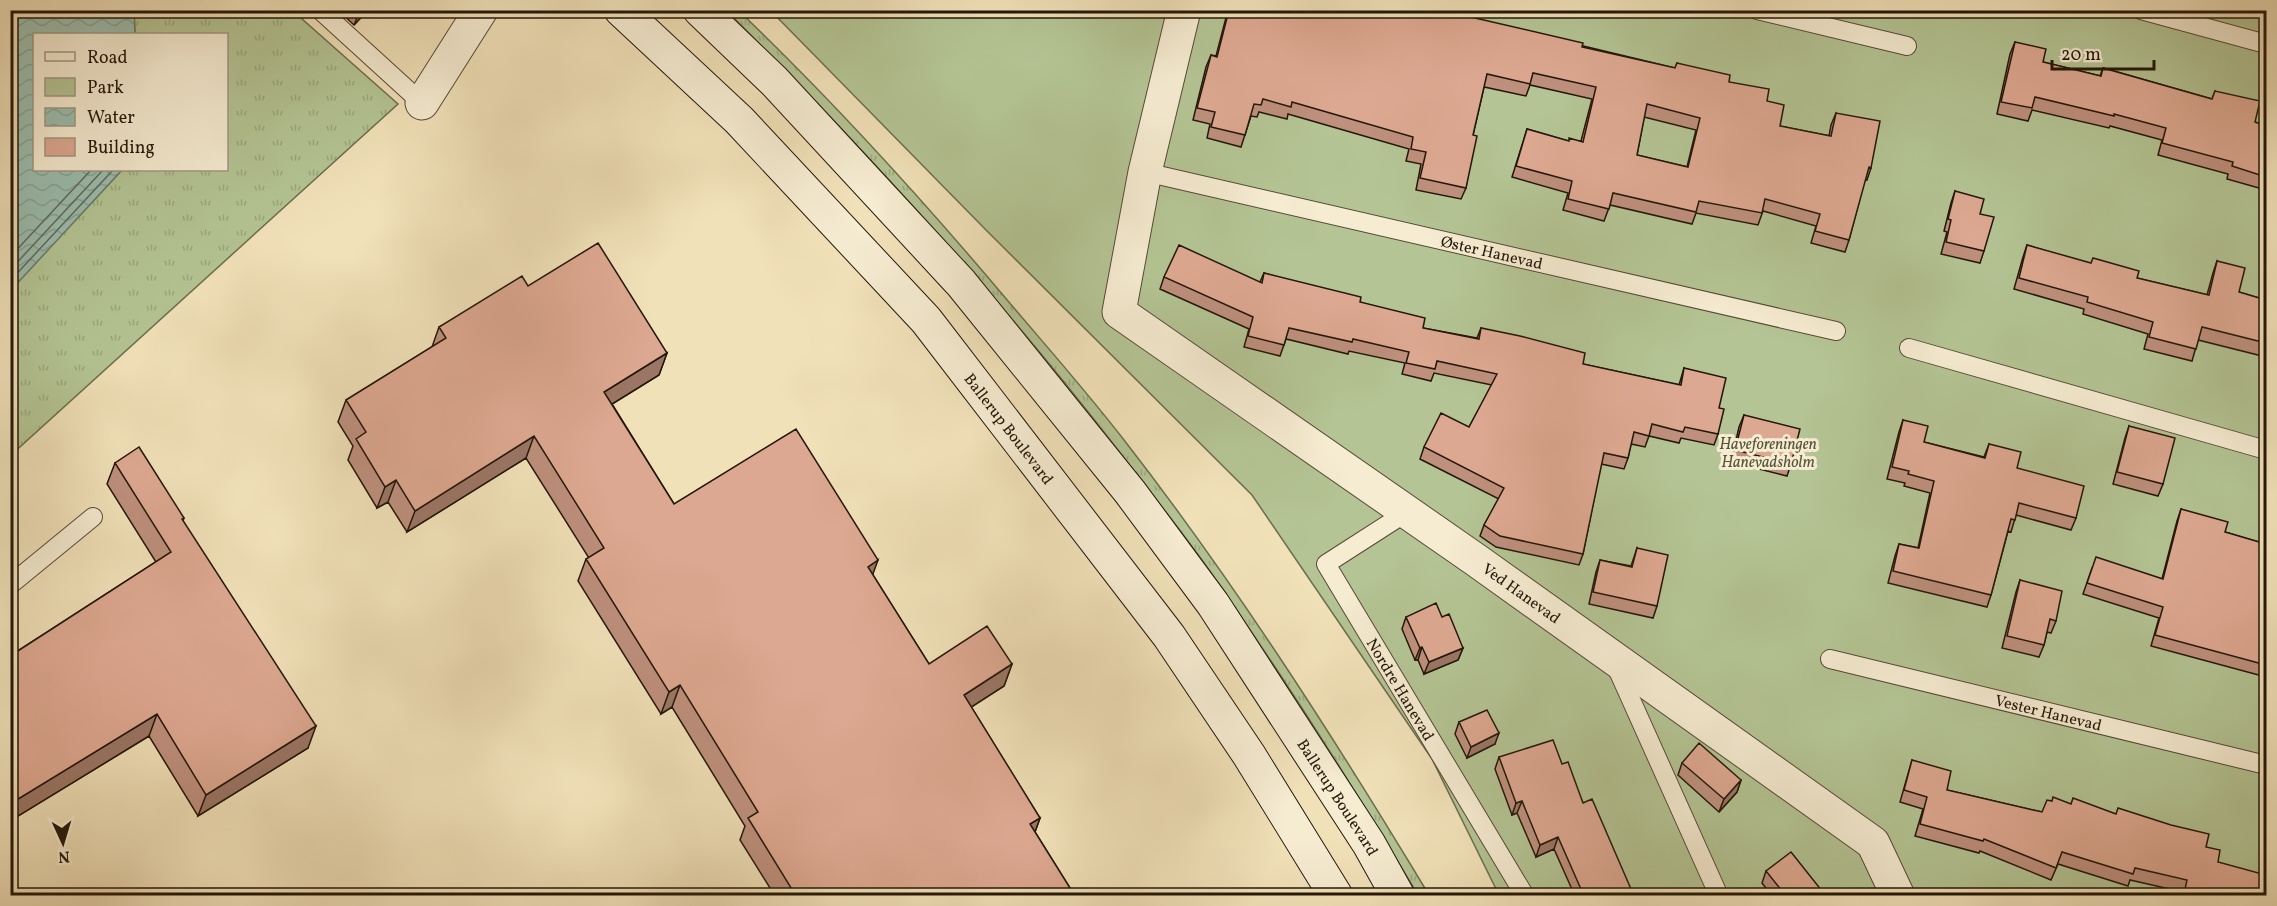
<svg xmlns="http://www.w3.org/2000/svg" width="2277" height="906" viewBox="0 0 2277 906" font-family="Vollkorn,serif">
<defs>
<pattern id="grass-tufts" width="24" height="20" patternUnits="userSpaceOnUse" patternTransform="scale(1.5)"><rect width="24" height="20" fill="#b4c494"/><path d="M3 7l-1-3M5 7V3M7 7l1-3M15 17l-1-3M17 17v-4M19 17l1-3" fill="none" stroke="#9aa87e"/></pattern>
<pattern id="water-waves" width="16" height="10" patternUnits="userSpaceOnUse" patternTransform="scale(1.5)"><rect width="16" height="10" fill="#9bbeaf"/><path d="M0 5q4-4 8 0t8 0" fill="none" stroke="#85a395"/></pattern>
</defs>
<rect width="100%" height="100%" fill="#f1e1b9"/>
<filter id="stains"><feTurbulence type="fractalNoise" baseFrequency=".00333" numOctaves="4"/><feColorMatrix values="0 0 0 0 .2 0 0 0 0 .09 0 0 0 0 .02 0 0 0 .5 -.17"/></filter>
<radialGradient id="worn" r=".72"><stop offset=".6" stop-color="#630" stop-opacity="0"/><stop offset="1" stop-color="#630" stop-opacity=".3"/></radialGradient>
<path fill="url(#grass-tufts)" stroke="#6c6e4e" stroke-width="1.5" d="M 134,11 L 293,11 L 398,104 L 11,455 L 10,290 L 122,170 L 226,170 L 226,34 L 135,34 Z
M 727,11 L 739,11 C 834,102 923,200 1008,301 C 1047,347 1087,392 1124,440 C 1236,584 1335,739 1429,895 L 1418,895 C 1352,784 1281,673 1207,567 C 1180,529 1150,492 1121,454 C 1000,297 867,151 727,11 Z"/>
<path fill="#b4c494" stroke="#6c6e4e" stroke-width="1.5" d="M 771,11 L 2266,11 L 2266,895 L 1499,895 L 1432,759 L 1252,495 L 986,230 Z"/>
<path fill="url(#water-waves)" stroke="#6b7b6d" stroke-width="1.5" d="M 11,10 L 134,11 L 135,34 L 34,34 L 34,170 L 122,170 L 11,290 Z"/>
<g fill="none" stroke-linecap="round" stroke-linejoin="round">
<path stroke="#5f6a5c" stroke-width="1.5" d="M 10,257 L 91,170
M 10,270 L 103,170
M 10,281 L 113,170"/>
<g stroke="#564a35" stroke-width="20">
<g id="lane">
<path d="M 320,10 L 422,103"/>
<path d="M 1757,10 L 1907,46"/>
<path d="M 2141,10 L 2266,44"/>
<path id="s1" d="M 1145,172 L 1836,331"/>
<path d="M 1909,348 L 2266,450"/>
<path id="s2" d="M 1407,512 L 1326,564 L 1525,896"/>
<path d="M 10,585 L 93,517"/>
<path id="s3" d="M 1830,659 L 2266,765"/>
<path d="M 1615,664 L 1719,896"/>
</g>
</g>
<g stroke="#564a35" stroke-width="35">
<g id="street">
<path id="s4" d="M 1184,10 L 1145,172 L 1119,312 L 1476,560 L 1873,843 L 1898,896"/>
<path d="M 422,103 L 481,10"/>
</g>
</g>
<g stroke="#231709" stroke-width="35">
<g id="secondary">
<path id="s5" d="M 621,10 L 739,120 L 926,320 L 1169,636 L 1249,755 L 1336,896"/>
<path id="s6" d="M 700,10 L 774,81 L 961,283 L 1130,492 L 1213,604 L 1369,844 L 1398,896"/>
</g>
</g>
<use href="#lane" stroke="#f6ecd2" stroke-width="18"/>
<use href="#street" stroke="#f6ecd2" stroke-width="33"/>
<use href="#secondary" stroke="#f6ecd2" stroke-width="33"/>
</g>
<path fill="#be907d" stroke="#231709" stroke-width="1.5" fill-rule="evenodd" d="M 338,10 L 368,10 L 354,25 Z
M 1228,10 L 1433,10 L 1675,68 L 1677,63 L 1729,82 L 1767,101 L 1780,126 L 1829,136 L 1831,125 L 1836,113 L 1871,168 L 1867,180 L 1865,179 L 1849,240 L 1845,252 L 1811,243 L 1816,226 L 1763,211 L 1758,225 L 1696,213 L 1692,224 L 1610,205 L 1604,221 L 1563,210 L 1568,193 L 1512,177 L 1527,129 L 1568,141 L 1581,141 L 1592,99 L 1530,85 L 1526,96 L 1484,87 L 1473,135 L 1466,188 L 1461,199 L 1416,190 L 1421,164 L 1406,161 L 1409,149 L 1288,114 L 1287,119 L 1259,112 L 1257,117 L 1251,116 L 1241,147 L 1207,138 L 1210,124 L 1193,120 L 1206,67 L 1211,55 L 1216,56 ZM 1644,117 L 1696,130 L 1687,167 L 1637,155 Z
M 2015,42 L 2043,62 L 2100,76 L 2103,68 L 2212,99 L 2215,91 L 2255,122 L 2266,126 L 2266,190 L 2227,179 L 2228,174 L 2158,155 L 2162,140 L 2110,126 L 2109,128 L 2032,110 L 2028,121 L 1997,114 L 2010,54 Z
M 1955,191 L 1980,214 L 1984,251 L 1980,263 L 1941,254 L 1947,232 L 1944,231 L 1951,203 Z
M 2027,245 L 2137,278 L 2207,295 L 2213,273 L 2217,261 L 2239,292 L 2266,300 L 2266,357 L 2198,340 L 2192,361 L 2144,349 L 2148,334 L 2083,314 L 2084,309 L 2014,289 L 2023,257 Z
M 1264,273 L 1360,302 L 1423,328 L 1477,338 L 1481,328 L 1583,364 L 1679,385 L 1684,368 L 1719,408 L 1718,434 L 1714,445 L 1681,438 L 1679,443 L 1649,436 L 1645,447 L 1631,444 L 1628,458 L 1624,469 L 1601,464 L 1583,554 L 1579,565 L 1496,547 L 1480,536 L 1484,525 L 1499,499 L 1420,459 L 1424,447 L 1469,427 L 1492,385 L 1434,373 L 1431,381 L 1402,374 L 1405,363 L 1349,351 L 1348,354 L 1286,339 L 1280,356 L 1244,347 L 1249,329 L 1160,289 L 1164,277 L 1260,282 Z
M 528,286 L 667,353 L 659,375 L 612,404 L 674,504 L 873,575 L 929,664 L 1012,664 L 1004,686 L 971,707 L 1040,818 L 1035,832 L 1075,896 L 775,896 L 740,840 L 745,826 L 672,707 L 661,714 L 578,581 L 586,559 L 589,558 L 526,458 L 407,532 L 388,502 L 377,508 L 348,460 L 353,446 L 338,422 L 346,400 L 432,347 L 439,327 Z
M 1744,415 L 1791,464 L 1787,476 L 1731,462 L 1739,427 Z
M 1903,420 L 1924,442 L 1984,457 L 1989,444 L 2076,518 L 2071,530 L 2016,515 L 2011,532 L 2008,531 L 1991,595 L 1987,607 L 1888,583 L 1895,556 L 1899,544 L 1918,548 L 1930,493 L 1904,486 L 1905,483 L 1887,479 L 1899,432 Z
M 2129,426 L 2163,484 L 2158,496 L 2113,484 L 2125,438 Z
M 115,463 L 184,518 L 183,521 L 308,748 L 198,816 L 149,736 L 10,821 L 10,656 L 156,562 L 107,484 Z
M 2181,509 L 2225,532 L 2266,544 L 2266,677 L 2151,646 L 2159,618 L 2083,594 L 2092,568 L 2162,579 L 2177,521 Z
M 1637,548 L 1657,606 L 1653,618 L 1589,604 L 1596,572 L 1600,560 L 1631,566 Z
M 2020,580 L 2056,621 L 2051,633 L 2047,632 L 2044,645 L 2039,657 L 2002,648 L 2016,592 Z
M 1406,617 L 1442,617 L 1463,648 L 1458,660 L 1424,674 L 1418,660 L 1415,660 L 1402,629 Z
M 1459,722 L 1495,744 L 1467,758 L 1455,734 Z
M 1499,757 L 1562,764 L 1634,896 L 1575,896 L 1554,849 L 1536,857 L 1517,813 L 1512,815 L 1495,769 Z
M 1912,760 L 1947,790 L 2042,812 L 2052,801 L 2071,804 L 2115,814 L 2206,847 L 2218,862 L 2266,896 L 2182,896 L 2183,892 L 2130,880 L 2128,886 L 2058,864 L 2051,880 L 1980,851 L 1979,853 L 1915,836 L 1923,809 L 1900,802 Z
M 1682,763 L 1741,780 L 1737,792 L 1719,812 L 1678,775 Z
M 1766,871 L 1826,896 L 1772,896 L 1762,883 Z"/>
<path fill="#9b7666" stroke="#231709" stroke-width="1.5" d="M 361,10 L 368,10 L 354,25 L 359,13 Z
M 667,353 L 659,375 L 596,414 L 604,392 Z
M 534,436 L 526,458 L 407,532 L 415,511 Z
M 396,480 L 388,502 L 377,508 L 385,487 Z
M 878,560 L 870,582 L 868,567 Z
M 1422,647 L 1418,660 L 1415,660 L 1420,648 Z
M 1463,648 L 1458,660 L 1424,674 L 1429,662 Z
M 1012,664 L 1004,686 L 956,717 L 964,695 Z
M 680,685 L 672,707 L 661,714 L 669,692 Z
M 157,714 L 149,736 L 10,821 L 10,804 Z
M 316,726 L 308,748 L 198,816 L 206,795 Z
M 1499,733 L 1495,744 L 1467,758 L 1471,747 Z
M 1741,780 L 1737,792 L 1719,812 L 1724,799 Z
M 1522,801 L 1517,813 L 1512,815 L 1516,803 Z
M 1040,818 L 1032,840 L 1030,824 Z
M 1558,837 L 1554,849 L 1536,857 L 1540,845 Z"/>
<path fill="#dda891" stroke="#231709" stroke-width="1.5" fill-rule="evenodd" d="M 1229,10 L 1433,10 L 1462,17 L 1462,15 L 1583,43 L 1582,47 L 1675,68 L 1677,63 L 1730,75 L 1729,82 L 1769,89 L 1767,101 L 1784,105 L 1780,126 L 1831,136 L 1836,113 L 1880,121 L 1871,168 L 1869,167 L 1849,240 L 1815,231 L 1820,214 L 1765,199 L 1762,213 L 1699,201 L 1696,212 L 1613,193 L 1609,209 L 1568,199 L 1572,181 L 1516,166 L 1527,129 L 1569,141 L 1569,138 L 1583,142 L 1596,87 L 1533,73 L 1530,84 L 1487,74 L 1473,135 L 1477,136 L 1466,188 L 1420,178 L 1426,152 L 1411,149 L 1413,137 L 1292,102 L 1291,107 L 1263,99 L 1261,105 L 1254,104 L 1245,135 L 1211,127 L 1215,112 L 1197,108 L 1211,55 L 1217,57 ZM 1647,104 L 1700,118 L 1688,167 L 1637,155 Z
M 2015,42 L 2046,49 L 2043,62 L 2101,76 L 2103,68 L 2212,99 L 2215,91 L 2260,101 L 2255,122 L 2266,126 L 2266,177 L 2232,166 L 2233,162 L 2162,143 L 2166,128 L 2114,114 L 2114,116 L 2035,97 L 2032,108 L 2001,102 Z
M 1955,191 L 1984,199 L 1980,214 L 1994,217 L 1984,251 L 1946,242 L 1951,220 L 1948,219 Z
M 598,243 L 667,353 L 604,392 L 674,504 L 796,429 L 878,560 L 868,567 L 929,664 L 987,626 L 1012,664 L 964,695 L 1040,818 L 1030,824 L 1075,896 L 796,896 L 748,818 L 758,812 L 680,685 L 669,692 L 586,559 L 604,548 L 534,436 L 415,511 L 396,480 L 385,487 L 356,439 L 366,432 L 346,400 L 446,338 L 439,327 L 522,276 L 528,286 Z
M 1179,245 L 1262,283 L 1264,273 L 1361,297 L 1360,302 L 1425,318 L 1423,328 L 1479,339 L 1481,328 L 1520,336 L 1585,353 L 1583,364 L 1681,385 L 1684,368 L 1726,378 L 1719,408 L 1724,409 L 1718,434 L 1685,427 L 1683,432 L 1652,424 L 1649,436 L 1634,432 L 1628,458 L 1604,453 L 1583,554 L 1500,536 L 1484,525 L 1504,488 L 1424,447 L 1441,413 L 1469,427 L 1497,374 L 1437,361 L 1435,369 L 1406,363 L 1409,352 L 1353,339 L 1352,342 L 1289,328 L 1284,345 L 1248,336 L 1253,317 L 1164,277 Z
M 2027,245 L 2091,263 L 2093,258 L 2139,271 L 2137,278 L 2209,295 L 2217,261 L 2245,268 L 2239,292 L 2266,300 L 2266,343 L 2202,327 L 2196,349 L 2149,337 L 2153,322 L 2087,302 L 2088,297 L 2019,278 Z
M 1744,415 L 1800,429 L 1791,464 L 1735,450 Z
M 1903,420 L 1928,426 L 1924,442 L 1985,458 L 1989,444 L 2021,452 L 2017,468 L 2084,486 L 2076,518 L 2019,503 L 2015,520 L 2011,519 L 1991,595 L 1893,571 L 1899,544 L 1919,548 L 1934,481 L 1908,474 L 1909,471 L 1892,467 Z
M 2129,426 L 2175,438 L 2163,484 L 2117,472 Z
M 139,447 L 184,518 L 182,519 L 316,726 L 206,795 L 157,714 L 10,804 L 10,656 L 171,552 L 115,463 Z
M 2181,509 L 2228,522 L 2225,532 L 2266,544 L 2266,665 L 2155,635 L 2163,607 L 2087,583 L 2096,557 L 2163,579 Z
M 1637,548 L 1668,555 L 1657,606 L 1593,592 L 1600,560 L 1632,567 Z
M 2020,580 L 2062,591 L 2056,621 L 2050,619 L 2044,645 L 2007,636 Z
M 1436,603 L 1442,617 L 1449,614 L 1463,648 L 1429,662 L 1422,647 L 1420,648 L 1406,617 Z
M 1487,710 L 1499,733 L 1471,747 L 1459,722 Z
M 1553,740 L 1562,764 L 1568,762 L 1583,803 L 1592,799 L 1634,896 L 1584,896 L 1558,837 L 1540,845 L 1522,801 L 1516,803 L 1499,757 Z
M 1699,743 L 1741,780 L 1724,799 L 1682,763 Z
M 1912,760 L 1951,771 L 1947,790 L 2042,812 L 2047,800 L 2052,801 L 2053,797 L 2071,804 L 2073,798 L 2116,814 L 2118,808 L 2171,825 L 2209,834 L 2206,847 L 2220,850 L 2218,862 L 2266,875 L 2266,896 L 2190,896 L 2184,894 L 2187,880 L 2135,868 L 2133,874 L 2062,852 L 2056,868 L 1984,839 L 1983,841 L 1920,824 L 1927,797 L 1904,790 Z
M 1791,852 L 1826,896 L 1786,896 L 1766,871 Z"/>
<g text-anchor="middle" stroke-width="6" stroke-linejoin="round" paint-order="stroke">
<g font-size="16" fill="#231709" stroke="#f6ecd2">
<text dy="6" stroke="none"><textPath href="#s1" startOffset="356">Øster Hanevad</textPath></text>
<text dy="6" stroke="none"><textPath href="#s5" startOffset="572">Ballerup Boulevard</textPath></text>
<text dy="6" stroke="none"><textPath href="#s4" startOffset="800">Ved Hanevad</textPath></text>
<text dy="6" stroke="none"><textPath href="#s2" startOffset="242">Nordre Hanevad</textPath></text>
<text dy="6" stroke="none"><textPath href="#s3" startOffset="225">Vester Hanevad</textPath></text>
<text dy="6" stroke="none"><textPath href="#s6" startOffset="1016">Ballerup Boulevard</textPath></text>
</g>
<g font-size="16" font-style="italic" fill="#56543a" stroke="#f6ecd2">
<text x="1768" y="449">Haveforeningen<tspan x="1768" dy="18">Hanevadsholm</tspan></text>
</g>
</g>
<rect width="2277" height="906" fill="none" stroke="#f1e1b9" stroke-width="36"/>
<rect x="12" y="12" width="2253" height="882" fill="none" stroke="#231709" stroke-width="3"/>
<rect x="18" y="18" width="2241" height="870" fill="none" stroke="#231709" stroke-width="1.5"/>
<rect x="33" y="33" width="195" height="138" fill="#f6ecd2" stroke="#a29782" stroke-width="1.5"/>
<rect x="45" y="52" width="30" height="9" fill="#f6ecd2" stroke="#a29782" stroke-width="1.5"/>
<text x="87" y="63" font-size="18" fill="#231709">Road</text>
<rect x="45" y="78" width="30" height="18" fill="#b4c494" stroke="#a29782" stroke-width="1.5"/>
<text x="87" y="93" font-size="18" fill="#231709">Park</text>
<rect x="45" y="108" width="30" height="18" fill="url(#water-waves)" stroke="#a29782" stroke-width="1.5"/>
<text x="87" y="123" font-size="18" fill="#231709">Water</text>
<rect x="45" y="138" width="30" height="18" fill="#dda891" stroke="#a29782" stroke-width="1.5"/>
<text x="87" y="153" font-size="18" fill="#231709">Building</text>
<g transform="translate(63 843) rotate(176)" stroke="#f6ecd2" stroke-width="4.5" paint-order="stroke">
<path d="M0-4.5L10 22L0 15L-10 22Z" fill="#231709"/>
<text y="-9" font-size="16" font-weight="bold" text-anchor="middle" fill="#231709">N</text>
</g>
<path d="M2052 60v9h102v-9" fill="none" stroke="#231709" stroke-width="3"/>
<text x="2061" y="60" font-size="18" fill="#231709" stroke="#f6ecd2" stroke-width="4.5" paint-order="stroke">20 m</text>
<rect width="100%" height="100%" filter="url(#stains)"/>
<rect width="100%" height="100%" fill="url(#worn)"/>
</svg>
